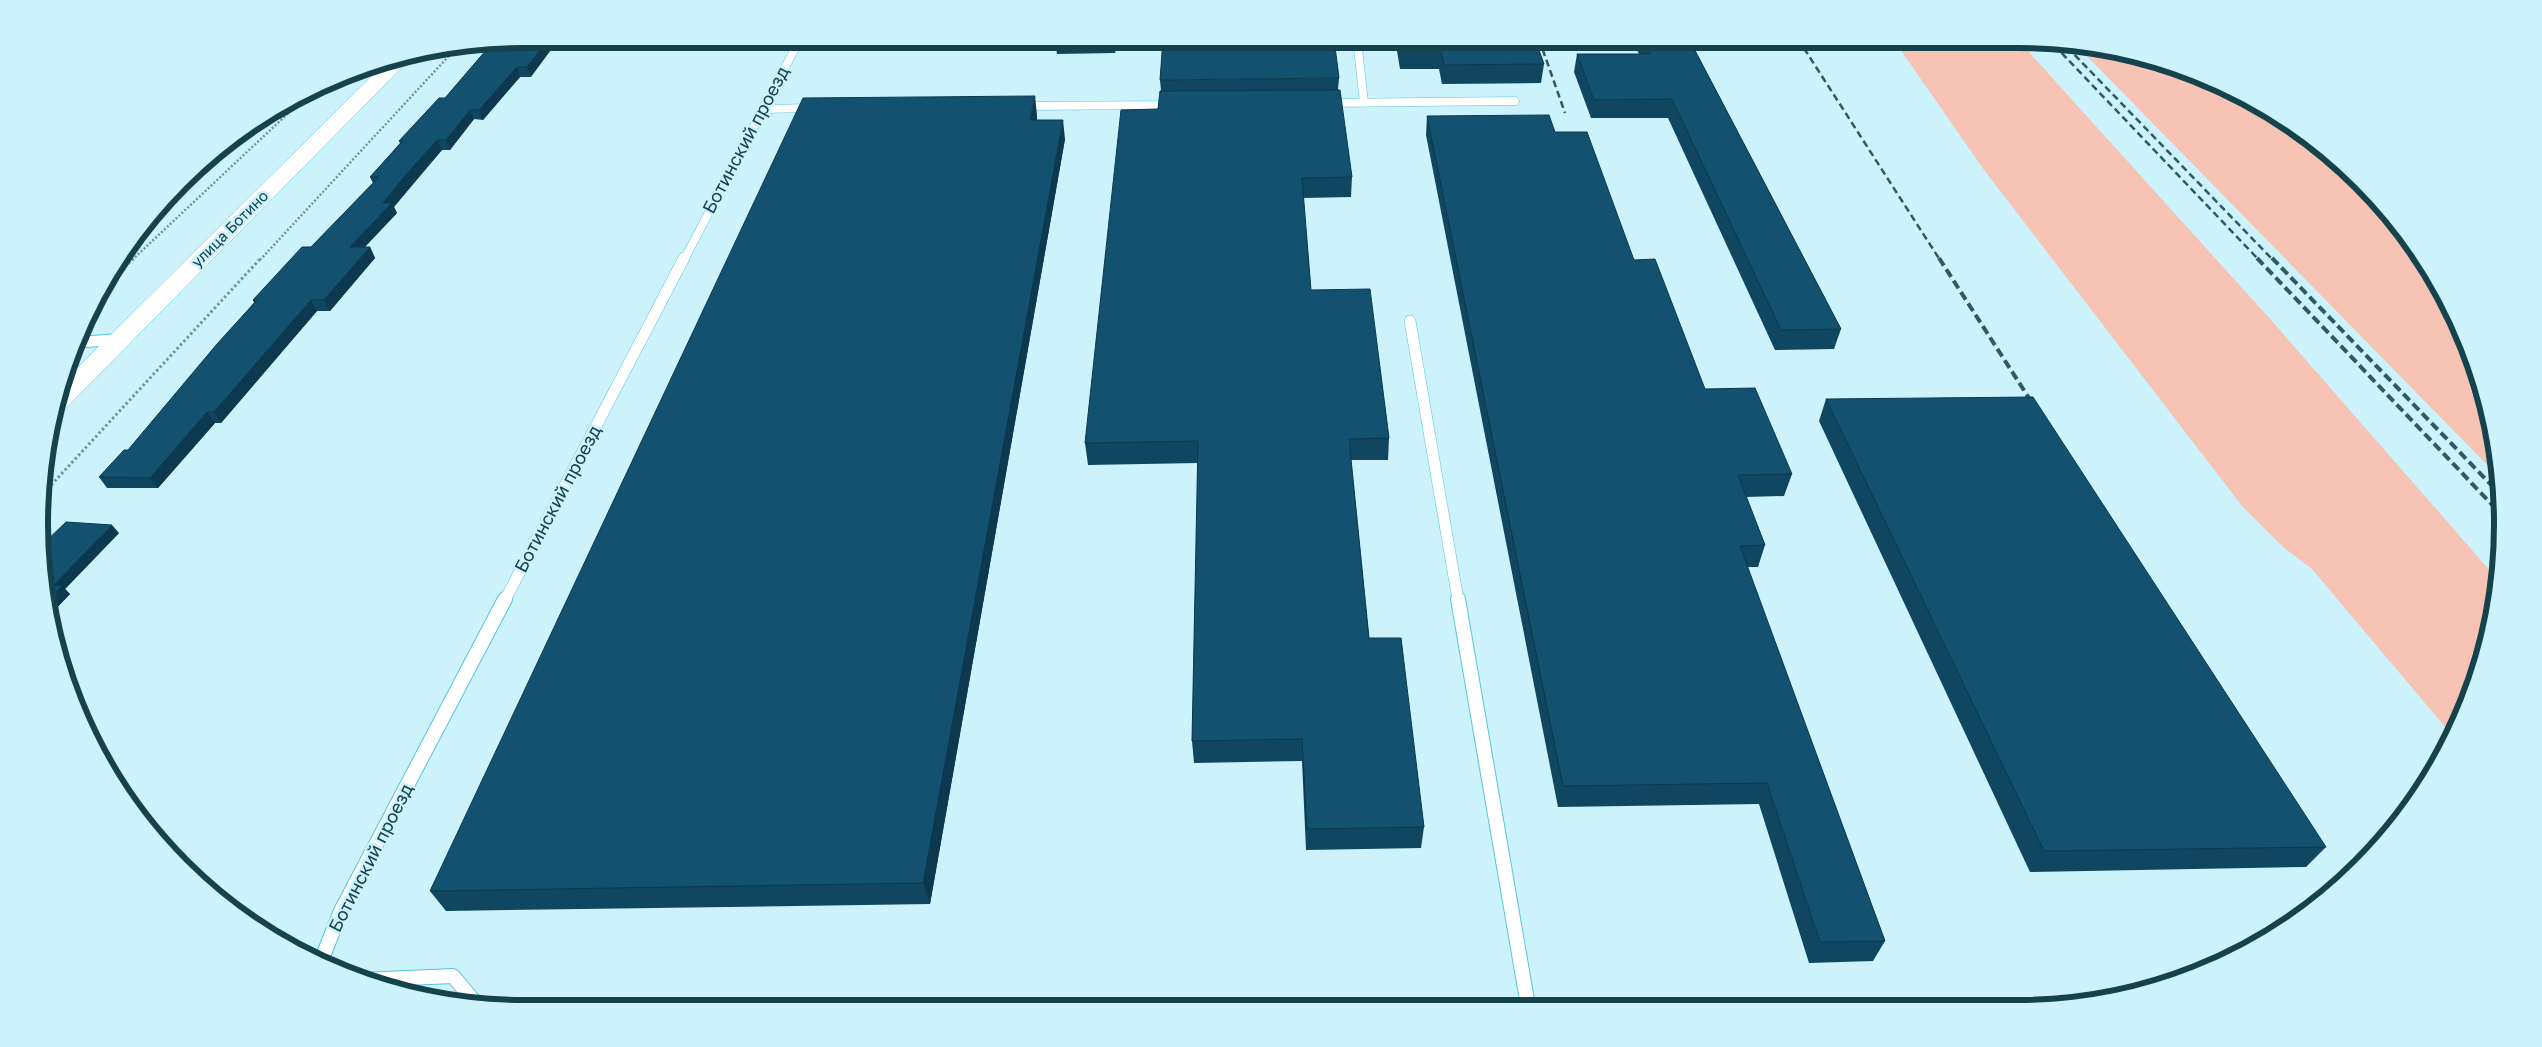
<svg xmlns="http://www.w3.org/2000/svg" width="2542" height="1047" viewBox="0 0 2542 1047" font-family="'Golos Text',sans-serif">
<rect width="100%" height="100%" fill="#ccf2fc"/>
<path fill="#f6c3b5" d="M 1893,39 L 2017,39 L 2271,320 L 2499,581 L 2478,679 L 2451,734 L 2312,569 L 2283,547 L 2242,506 L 1984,170 Z
M 2080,49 L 2174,64 L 2261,104 L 2338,159 L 2403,228 L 2453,309 L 2487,398 L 2500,478 Z"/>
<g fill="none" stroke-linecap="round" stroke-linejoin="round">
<g stroke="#57c4dd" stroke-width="9">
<path id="lane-far2" d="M 1357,39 L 1364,103
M 1327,103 L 1515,101
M 1022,106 L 1174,105
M 763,109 L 811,108
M 684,260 L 800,39"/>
</g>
<g stroke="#57c4dd" stroke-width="12">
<path id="lane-far1" d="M 1410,321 L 1458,600
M 505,600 L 684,258"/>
</g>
<g stroke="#57c4dd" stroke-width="16">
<path id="lane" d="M 1458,599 L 1528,1006
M 321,961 L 341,911 L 505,599
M 361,980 L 453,976 L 473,1000"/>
</g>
<g stroke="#57c4dd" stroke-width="2">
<path id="street" d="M 119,334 L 126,336 L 129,340 L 126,344 L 73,348 L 79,337 Z"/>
</g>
<g stroke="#57c4dd" stroke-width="1">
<path id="primary" d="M 411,53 L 413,55 L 410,59 L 65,409 L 54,411 L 61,384 L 390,58 Z"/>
</g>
<path stroke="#6d98a2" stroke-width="2.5" stroke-dasharray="2 2" stroke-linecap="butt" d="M 132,260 L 314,89
M 260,260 L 459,45"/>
<path stroke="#6d98a2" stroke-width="3" stroke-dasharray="2.5 2.5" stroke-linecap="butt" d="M 99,291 L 134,258
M 41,496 L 261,258"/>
<use href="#lane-far2" stroke="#fff" stroke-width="8"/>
<use href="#lane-far1" stroke="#fff" stroke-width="11"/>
<use href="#lane" stroke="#fff" stroke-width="14"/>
<use href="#street" fill="#fff" fill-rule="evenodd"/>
<use href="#primary" fill="#fff" fill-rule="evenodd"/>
<path stroke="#2d5b65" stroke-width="2.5" stroke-dasharray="7 4" stroke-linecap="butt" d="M 1539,39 L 1565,113
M 1798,39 L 1940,260
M 2054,45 L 2259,260
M 2067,47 L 2273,260"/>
<path stroke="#2d5b65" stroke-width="4" stroke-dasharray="9 4.5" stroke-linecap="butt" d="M 1939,258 L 2036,409
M 2257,258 L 2501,514
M 2272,258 L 2502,496"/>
</g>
<path fill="#104660" d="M 524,39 L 531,77 L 520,77 L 483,120 L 474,119 L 450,150 L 442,150 L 409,187 L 394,207 L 397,213 L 365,247 L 370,247 L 375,258 L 330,311 L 317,311 L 221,423 L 215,423 L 158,488 L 107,488 L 99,477 L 128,450 L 254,303 L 253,300 L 311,247 L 373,183 L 370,177 L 400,143 L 399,141 L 445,98 Z
M 1055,39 L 1117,39 L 1115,53 L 1057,54 Z
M 1395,39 L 1535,39 L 1544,64 L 1541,83 L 1442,84 L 1439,69 L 1400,69 Z
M 1632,39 L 1689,39 L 1841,329 L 1834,349 L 1775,350 L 1668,118 L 1591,118 L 1574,72 L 1577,54 L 1639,54 Z
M 1339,78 L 1338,90 L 1352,177 L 1351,197 L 1303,198 L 1311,290 L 1389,438 L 1388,460 L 1351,460 L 1369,638 L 1424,827 L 1421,848 L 1306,850 L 1302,761 L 1194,763 L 1192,741 L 1198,463 L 1088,465 L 1085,443 L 1158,109 L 1161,91 L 1160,80 Z
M 1037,115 L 1037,120 L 1065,139 L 930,904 L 446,911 L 430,891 Z
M 1427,116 L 1555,132 L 1634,260 L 1705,389 L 1792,474 L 1784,496 L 1746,497 L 1765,545 L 1758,567 L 1747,567 L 1885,941 L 1873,961 L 1809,963 L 1759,804 L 1558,807 L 1426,135 Z
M 1826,399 L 2326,847 L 2306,867 L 2030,872 L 1819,421 Z
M 119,533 L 65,589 L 70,594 L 48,617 L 46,552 L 41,546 Z"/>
<path fill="#0d394e" d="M 548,39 L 559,39 L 531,77 L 527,67 Z
M 1114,39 L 1117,39 L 1115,53 Z
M 517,67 L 520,77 L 483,120 L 479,110 Z
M 1035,96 L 1037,115 L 1032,140 L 1030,120 Z
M 470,110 L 474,119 L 450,150 L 446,140 Z
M 1063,120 L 1065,139 L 930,904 L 923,883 Z
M 437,140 L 442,150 L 394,207 L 397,213 L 355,257 L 350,247 L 383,203 L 404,177 Z
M 370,247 L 375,258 L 330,311 L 324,300 Z
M 311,300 L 317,311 L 221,423 L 214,412 Z
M 207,412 L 215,423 L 158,488 L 150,478 Z
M 112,525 L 119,533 L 65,589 L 70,594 L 48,617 L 46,602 L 54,585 Z"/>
<path fill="#135170" stroke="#0d394e" d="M 524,39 L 548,39 L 527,67 L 517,67 L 479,110 L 470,110 L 446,140 L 437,140 L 404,177 L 383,203 L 392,203 L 350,247 L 370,247 L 324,300 L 311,300 L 214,412 L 207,412 L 150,478 L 99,477 L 124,450 L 128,450 L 217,344 L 257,300 L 253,300 L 302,247 L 311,247 L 379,177 L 370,177 L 403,141 L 399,141 L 439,98 L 445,98 L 493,42 Z
M 1163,39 L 1334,39 L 1339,78 L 1160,80 Z
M 1399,39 L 1535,39 L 1544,64 L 1444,65 L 1441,50 L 1401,50 Z
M 1644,39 L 1689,39 L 1841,329 L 1781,330 L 1672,99 L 1594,100 L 1577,54 L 1651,54 Z
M 1340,90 L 1352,177 L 1302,178 L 1311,290 L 1370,289 L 1389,438 L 1349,439 L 1369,638 L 1401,638 L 1424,827 L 1307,829 L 1302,739 L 1192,741 L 1198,441 L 1085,443 L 1121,110 L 1158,109 L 1160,91 Z
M 1035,96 L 1030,120 L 1063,120 L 923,883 L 430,891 L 803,98 Z
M 1549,115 L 1555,132 L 1587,132 L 1634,260 L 1655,259 L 1705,389 L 1755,388 L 1792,474 L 1738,475 L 1765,545 L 1740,546 L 1885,941 L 1820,942 L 1767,783 L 1563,786 L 1427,116 Z
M 2033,397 L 2326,847 L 2044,851 L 1826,399 Z
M 66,522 L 112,525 L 54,585 L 62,586 L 46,602 L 42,556 L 51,547 L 41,546 Z"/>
<g text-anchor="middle" stroke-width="5" stroke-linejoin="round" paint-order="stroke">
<g font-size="15" fill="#14434d" stroke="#ccf2fc">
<text transform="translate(230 229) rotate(-45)" y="5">улица Ботино</text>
</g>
<g font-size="18" fill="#14434d" stroke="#ccf2fc">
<text transform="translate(746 140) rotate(-62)" y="6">Ботинский проезд</text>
<text transform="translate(558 499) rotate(-62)" y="6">Ботинский проезд</text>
<text transform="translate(371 858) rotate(-63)" y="6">Ботинский проезд</text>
</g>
</g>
<path d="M0 0H2542V1047H0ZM524 48H2018A476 476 0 0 1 2494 524V524A476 476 0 0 1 2018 1000H524A476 476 0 0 1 48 524V524A476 476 0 0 1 524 48Z" fill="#ccf2fc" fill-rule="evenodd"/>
<path fill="none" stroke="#14434d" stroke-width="6" d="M524 48H2018A476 476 0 0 1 2494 524V524A476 476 0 0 1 2018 1000H524A476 476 0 0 1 48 524V524A476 476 0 0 1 524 48Z"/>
</svg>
